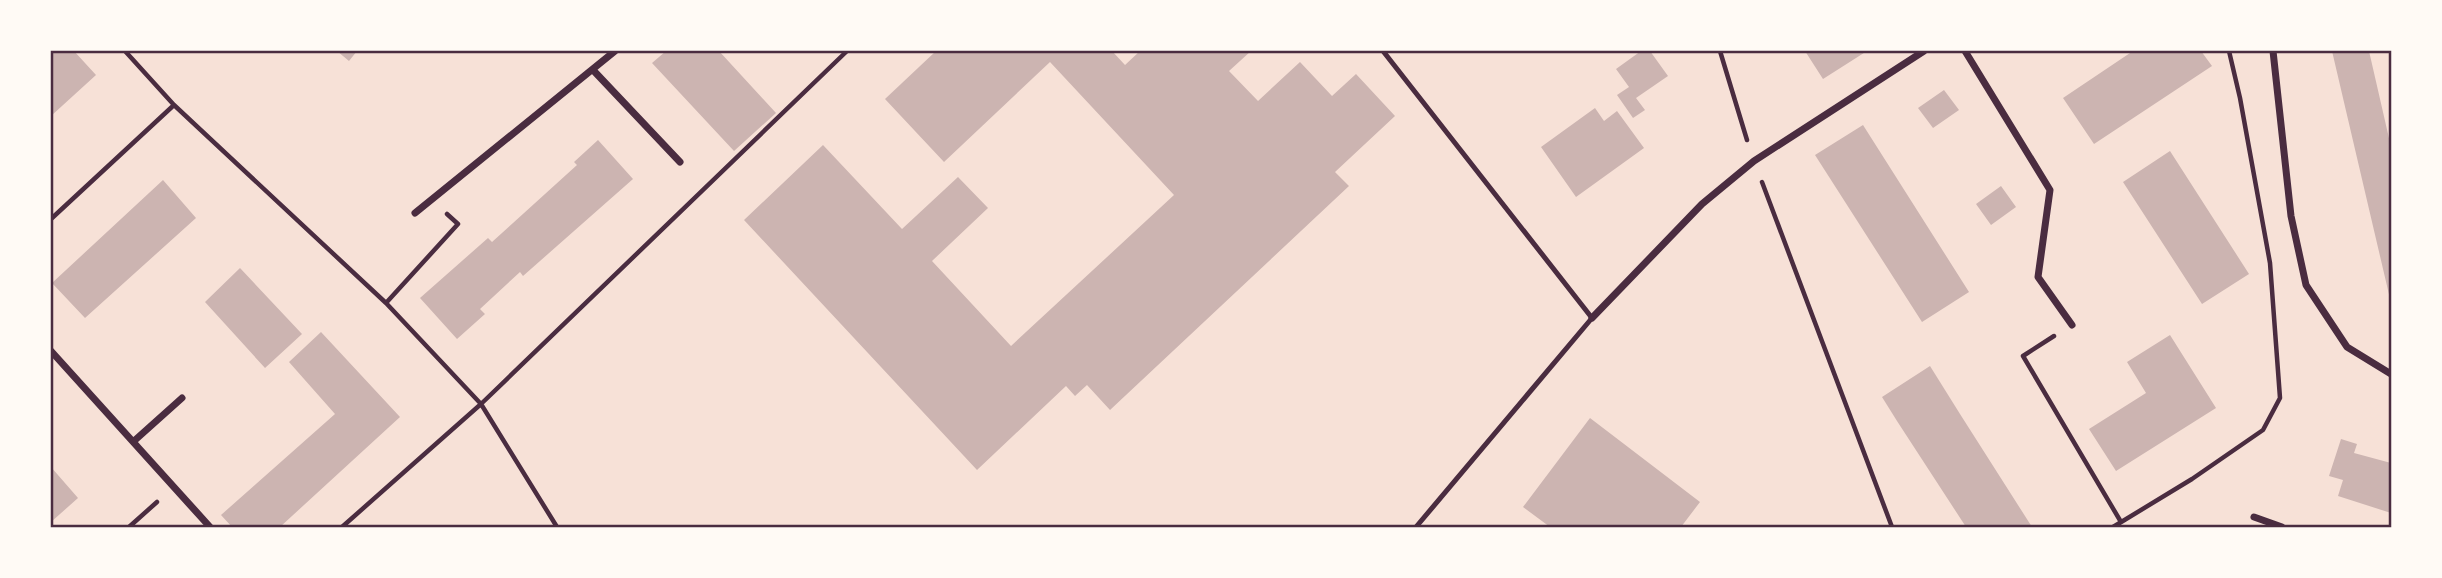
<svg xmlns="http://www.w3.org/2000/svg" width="2442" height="578" viewBox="0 0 2442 578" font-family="'Nunito Sans',sans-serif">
<rect width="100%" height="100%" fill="#f7e1d7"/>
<path fill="#ccb4b1" d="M 51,51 L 74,51 L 96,75 L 51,116 Z
M 337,51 L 357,51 L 349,61 Z
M 666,51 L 719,51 L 776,113 L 734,151 L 652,63 Z
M 936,51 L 1112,51 L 1125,65 L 1140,51 L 1251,51 L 1229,71 L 1258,101 L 1300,62 L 1332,96 L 1356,74 L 1395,116 L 1335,172 L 1349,186 L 1110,410 L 1087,385 L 1075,396 L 1066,386 L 977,470 L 744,220 L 823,145 L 902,229 L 958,177 L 988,208 L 932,261 L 1011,346 L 1174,195 L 1050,62 L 944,162 L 885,99 Z
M 1641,51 L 1650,51 L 1668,76 L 1636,98 L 1645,110 L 1633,118 L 1617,95 L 1629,87 L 1616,69 Z
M 1805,51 L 1867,51 L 1823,79 Z
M 2133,51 L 2201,51 L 2212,66 L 2094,144 L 2063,98 Z
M 2332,51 L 2369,51 L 2391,147 L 2391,303 Z
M 1944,90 L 1959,110 L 1933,128 L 1918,108 Z
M 1595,108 L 1604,121 L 1617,111 L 1644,148 L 1576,197 L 1541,147 Z
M 1863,125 L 1969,292 L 1922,322 L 1815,155 Z
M 598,140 L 633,179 L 523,276 L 520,272 L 480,309 L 485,314 L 457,339 L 420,298 L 488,238 L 492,242 L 513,223 L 577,165 L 574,162 Z
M 2170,151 L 2249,274 L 2202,304 L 2123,182 Z
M 163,180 L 196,218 L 85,318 L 52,283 Z
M 2001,186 L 2016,207 L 1991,225 L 1976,204 Z
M 240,268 L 302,334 L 265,368 L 205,302 Z
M 321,332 L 400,417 L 280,527 L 232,527 L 221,515 L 335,414 L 289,362 Z
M 2170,335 L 2216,408 L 2116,471 L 2089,429 L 2146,393 L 2127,362 Z
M 1930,366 L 1960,414 L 2032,527 L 1966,527 L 1897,421 L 1882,397 Z
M 1590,418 L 1700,502 L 1681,527 L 1550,527 L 1523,507 Z
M 2341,439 L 2357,444 L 2354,453 L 2391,463 L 2391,513 L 2338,496 L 2343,480 L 2329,476 Z
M 51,467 L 78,498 L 51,522 Z"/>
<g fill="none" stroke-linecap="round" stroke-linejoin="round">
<path stroke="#4a2c40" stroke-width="4.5" d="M 125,51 L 174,105 L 386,303 L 481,404 L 557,527
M 1720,51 L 1747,140
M 1762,182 L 1892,527
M 51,219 L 174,105
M 386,303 L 458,224 L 447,214
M 2054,336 L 2023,356 L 2121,522
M 129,527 L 157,502
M 342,527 L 481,404 L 847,51
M 2113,527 L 2192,479 L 2263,430 L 2280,398 L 2270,263 L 2240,98 L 2229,51"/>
<path stroke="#4a2c40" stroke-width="5" d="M 1383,51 L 1592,318 L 1416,527"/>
<path stroke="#4a2c40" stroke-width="7" d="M 1965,51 L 2050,190 L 2038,277 L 2072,325
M 2273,51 L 2291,216 L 2306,285 L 2347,347 L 2391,374
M 593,70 L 680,162
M 415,213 L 615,51
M 1592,318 L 1702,204 L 1754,161 L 1924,51
M 51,351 L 210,527
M 134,441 L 182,398
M 2254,517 L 2282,527"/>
</g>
<rect width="2442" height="578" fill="none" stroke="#fffaf5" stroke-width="105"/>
<rect x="52" y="52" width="2338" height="474" fill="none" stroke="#4a2c40" stroke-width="2.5"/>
</svg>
